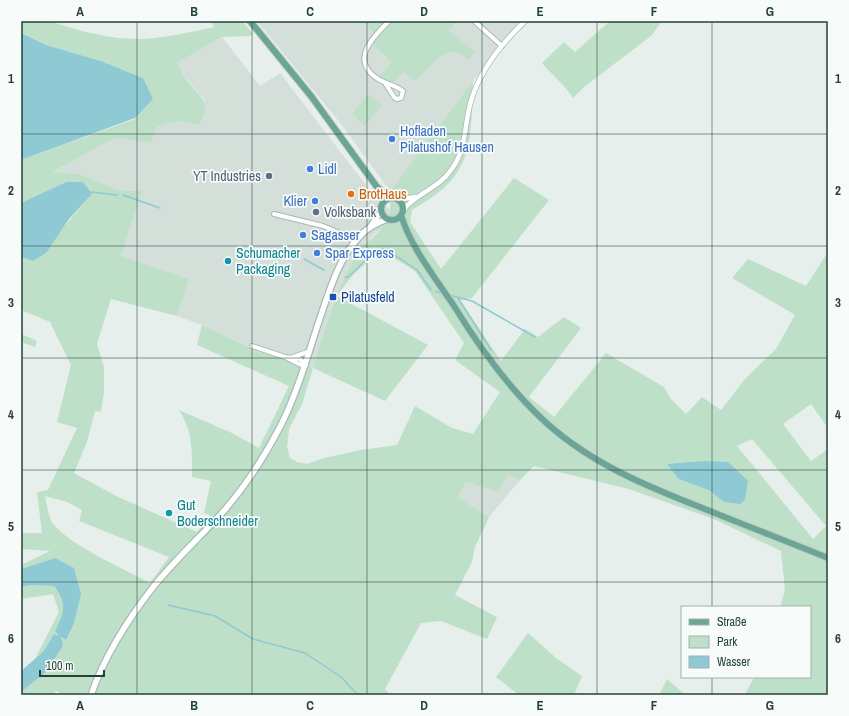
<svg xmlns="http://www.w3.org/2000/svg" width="849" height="716" viewBox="0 0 849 716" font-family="'Archivo Narrow',sans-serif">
<rect width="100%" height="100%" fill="#e6efeb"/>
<path fill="#d4dfda" d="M 257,21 L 364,21 L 377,36 L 370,42 L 415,81 L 441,55 L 456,52 L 469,60 L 476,52 L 449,31 L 457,21 L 526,21 L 473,81 L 390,191 L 341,124 Z
M 222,37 L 260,86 L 280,73 L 375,197 L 391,210 L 390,223 L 377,232 L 358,251 L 344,278 L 313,368 L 263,353 L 202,325 L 177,316 L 189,279 L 121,256 L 142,191 L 118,190 L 79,174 L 52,173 L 114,137 L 151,143 L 157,127 L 178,121 L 205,100 L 188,81 L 177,63 Z
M 508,475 L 520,480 L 489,517 L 458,497 L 466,482 L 498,492 Z"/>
<path fill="#bfe0c8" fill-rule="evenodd" d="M 21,21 L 53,21 L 55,23 C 87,33 120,42 154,38 C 174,36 194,31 214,27 L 212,21 L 242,21 L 253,34 L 250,36 L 222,37 L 177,63 C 181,69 184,76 188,82 C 203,100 212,102 199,125 L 178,121 L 157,127 L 151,143 L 114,138 L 53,172 L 79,174 L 118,190 L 142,191 L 121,256 L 189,279 L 177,316 L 111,299 L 97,344 L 104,367 L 104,392 L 101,412 L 95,411 L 87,442 L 74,473 L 118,497 L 197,532 L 210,515 L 204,513 L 211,481 L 192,477 C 192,452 193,431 179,410 L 232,433 L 259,448 L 289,386 L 197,345 L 202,325 L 262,353 L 313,368 C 326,329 336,289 357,253 C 364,242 381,235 383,223 L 390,223 L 390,191 L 473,81 C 471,118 475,160 445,187 C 435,196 423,203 412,210 L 410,222 L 441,269 L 514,178 L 549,200 L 472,298 L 460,300 L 501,361 L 525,329 L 538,337 L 564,317 L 581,328 L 529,397 L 554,417 L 606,353 L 664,387 L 670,398 L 686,414 L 702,397 L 721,410 L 745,379 L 776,349 L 795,315 L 732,278 L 748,259 L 806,286 L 828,252 L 828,392 L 827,393 L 828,428 L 811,404 L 783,424 L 811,461 L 828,449 L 828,695 L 745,695 L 754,677 L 810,677 L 810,607 L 780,607 L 785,590 L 781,551 L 716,520 L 629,489 L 534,466 L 520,480 L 508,475 L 498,492 L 466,482 L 458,497 L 489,517 L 475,547 L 472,562 L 455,595 L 497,617 L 487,639 L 441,621 L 421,623 L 385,689 L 390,695 L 64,695 L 56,691 L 52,695 L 21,695 L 21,692 L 46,672 L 63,646 L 60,637 L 66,640 L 73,626 L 55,558 L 21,569 L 21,565 L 50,551 L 21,549 L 21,533 L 42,533 L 37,492 L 48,490 L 77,428 L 57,422 L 71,365 L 50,322 L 21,310 L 21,257 L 34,261 L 92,194 L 66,182 L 21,203 L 21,160 L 135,119 L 143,78 L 101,61 L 46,45 L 21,33 ZM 383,251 L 415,271 L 464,343 L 455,360 L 500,392 L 473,434 L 452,428 L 415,406 L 397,445 L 361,450 L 324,458 L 307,464 L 297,462 L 290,458 L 287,447 L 289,429 L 302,404 L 313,368 L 385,401 L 428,345 L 337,296 C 350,277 363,263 383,251 ZM 752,439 L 826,526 L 813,539 L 737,446 ZM 45,496 L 67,502 L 82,510 L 79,521 L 169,557 L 150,583 C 124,569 72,546 54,525 C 48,518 47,505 45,496 Z
M 364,21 L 457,21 L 449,31 L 476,52 L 469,60 L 456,52 L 442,55 L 415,81 L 403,72 L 393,83 L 379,77 L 392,62 L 370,42 L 376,36 Z
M 610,21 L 662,21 L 651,36 L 584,87 L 573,98 C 565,85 552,75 542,63 L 564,42 L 575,52 Z
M 368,94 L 382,105 L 365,126 L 352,114 Z
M 21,334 L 37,341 L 35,347 L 21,342 Z
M 31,585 L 54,586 C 67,604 66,611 55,631 L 60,636 L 54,634 L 43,652 L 28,666 L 35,659 L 59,612 L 53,594 L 21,599 L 21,587 Z
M 528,633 L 556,658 L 582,676 L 574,695 L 519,695 L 496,677 Z
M 667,679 L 685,695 L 659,695 Z"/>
<path fill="#8ec9d4" d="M 21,33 L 46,45 L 101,61 L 143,78 L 153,99 L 135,118 L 21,160 Z
M 66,182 L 83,182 L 92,194 L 69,219 L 46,253 L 33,261 L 21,257 L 21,203 Z
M 705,461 L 728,462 L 748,481 L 745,499 L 741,504 L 724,502 L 709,490 L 679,479 L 667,464 Z
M 55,558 L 74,568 L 81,594 L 73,626 L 66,640 L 61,637 L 63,646 L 46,672 L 21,692 L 21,671 L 43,652 L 54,634 L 59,636 L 55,631 C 65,612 67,603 54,586 L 31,585 L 21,587 L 21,569 Z"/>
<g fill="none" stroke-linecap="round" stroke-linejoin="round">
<path stroke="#8ec9d4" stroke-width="1.5" d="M 91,192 L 117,195
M 123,195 L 160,208
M 304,259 L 324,270
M 345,277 L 348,277 L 367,259 L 384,248 L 417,270 L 431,290
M 436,292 L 442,293
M 449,295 L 472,301 L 535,337
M 458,298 L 491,350
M 168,605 L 215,616 L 253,639 L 305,653 L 341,677 L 358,695"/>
<g stroke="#a8b8b2" stroke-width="6">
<path id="minor" d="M 474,21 L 502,46
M 385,83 L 394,97 L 397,99 L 401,98 L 403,91 C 396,85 386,84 378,79 C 349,60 373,37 389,21
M 274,214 L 323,226 L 356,240
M 252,346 L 285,357 L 300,359 L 306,365
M 293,357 L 310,351
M 287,358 L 305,367"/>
</g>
<g stroke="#a8b8b2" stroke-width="6">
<path id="tertiary" d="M 398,200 L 415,197
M 403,210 C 417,193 439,188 451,170 C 467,149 464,124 471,101 C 480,70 502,43 525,21"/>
</g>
<g stroke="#a4bbb3" stroke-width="8">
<path id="secondary" d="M 371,226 L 381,211
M 91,695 C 105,655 128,619 154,586 C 175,560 200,537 222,513 C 245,487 265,456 281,425 C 298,391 308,354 320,318 C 330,289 339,257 361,235 C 368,227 377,223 387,219"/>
</g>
<g stroke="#c2cac8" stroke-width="8">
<path id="primary" d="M 250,21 L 311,96 L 377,187 L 391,198
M381 209a11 11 0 1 1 22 0a11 11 0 1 1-22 0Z
M 401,215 C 410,246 436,279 454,306 C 478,345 504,382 537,414 C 585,462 648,487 710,511 C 749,527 789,542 828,558"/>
</g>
<use href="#minor" stroke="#fff" stroke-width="4"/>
<use href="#tertiary" stroke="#fff" stroke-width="4.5"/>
<use href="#secondary" stroke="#fff" stroke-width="5.5"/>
<use href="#primary" stroke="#6aa596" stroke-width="6"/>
</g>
<path fill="none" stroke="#24423a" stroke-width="1" stroke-opacity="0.55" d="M 137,21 L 137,695M 252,21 L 252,695M 367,21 L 367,695M 482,21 L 482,695M 597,21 L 597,695M 712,21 L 712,607M 21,134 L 828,134M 21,246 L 828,246M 21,358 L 828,358M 21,470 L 828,470M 21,582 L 828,582M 712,677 L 712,695"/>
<g fill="#3f7fe0" stroke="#f7fbf9" stroke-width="1.5">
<circle cx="392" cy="139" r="4"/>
<circle cx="310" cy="169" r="4"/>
<circle cx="315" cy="201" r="4"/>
<circle cx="303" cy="235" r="4"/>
<circle cx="317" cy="253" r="4"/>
</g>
<g fill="#5c6f8a" stroke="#f7fbf9" stroke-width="1.5">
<circle cx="269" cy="176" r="4"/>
<circle cx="316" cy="212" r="4"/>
</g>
<circle fill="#e8710a" stroke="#f7fbf9" stroke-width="1.5" cx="351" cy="194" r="4"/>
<g fill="#0f9aa8" stroke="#f7fbf9" stroke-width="1.5">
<circle cx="228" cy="261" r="4"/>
<circle cx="169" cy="513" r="4"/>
</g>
<rect fill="#1a4fb4" stroke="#f7fbf9" stroke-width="1.5" x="329" y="293" width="8" height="8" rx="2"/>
<g text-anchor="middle" stroke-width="3.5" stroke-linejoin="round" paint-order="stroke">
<g font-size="14" fill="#366cbe" stroke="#f7fbf9" text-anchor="start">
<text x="400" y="136">Hofladen<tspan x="400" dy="16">Pilatushof Hausen</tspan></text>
<text x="318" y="174">Lidl</text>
<text x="307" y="206" text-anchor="end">Klier</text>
<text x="311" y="240">Sagasser</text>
<text x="325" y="258">Spar Express</text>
</g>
<g font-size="14" fill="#4e5e75" stroke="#f7fbf9" text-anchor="end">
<text x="261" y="181">YT Industries</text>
<text x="324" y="217" text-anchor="start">Volksbank</text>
</g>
<g font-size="14" fill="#c56008" stroke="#f7fbf9" text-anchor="start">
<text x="359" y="199">BrotHaus</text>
</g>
<g font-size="14" fill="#0d838f" stroke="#f7fbf9" text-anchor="start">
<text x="236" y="258">Schumacher<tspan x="236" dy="16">Packaging</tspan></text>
<text x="177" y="510">Gut<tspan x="177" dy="16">Boderschneider</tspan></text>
</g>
<g font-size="14" fill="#164399" stroke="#f7fbf9" text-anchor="start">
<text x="341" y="302">Pilatusfeld</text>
</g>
</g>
<rect width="849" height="716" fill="none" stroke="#f7fbf9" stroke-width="44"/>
<rect x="681" y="606" width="130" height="72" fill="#f7fbf9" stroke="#a3b1ad"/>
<rect x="689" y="619" width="20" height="6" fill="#6aa596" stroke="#a3b1ad"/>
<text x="717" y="626" font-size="12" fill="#24423a">Straße</text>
<rect x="689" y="636" width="20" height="12" fill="#bfe0c8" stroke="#a3b1ad"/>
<text x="717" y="646" font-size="12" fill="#24423a">Park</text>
<rect x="689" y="656" width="20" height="12" fill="#8ec9d4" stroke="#a3b1ad"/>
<text x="717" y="666" font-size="12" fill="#24423a">Wasser</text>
<path d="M40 670v6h64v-6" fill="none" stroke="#24423a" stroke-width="2"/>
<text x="46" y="670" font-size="12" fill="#24423a" stroke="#f7fbf9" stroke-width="3" paint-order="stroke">100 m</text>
<rect x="22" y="22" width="805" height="672" fill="none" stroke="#24423a" stroke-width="1.5"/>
<g font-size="13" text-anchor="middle" font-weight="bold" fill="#24423a">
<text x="80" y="16">A</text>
<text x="194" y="16">B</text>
<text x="310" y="16">C</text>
<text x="424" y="16">D</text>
<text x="540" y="16">E</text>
<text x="654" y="16">F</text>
<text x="770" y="16">G</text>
<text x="11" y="83">1</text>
<text x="838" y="83">1</text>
<text x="11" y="195">2</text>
<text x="838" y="195">2</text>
<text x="11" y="307">3</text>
<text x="838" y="307">3</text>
<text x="11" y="419">4</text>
<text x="838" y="419">4</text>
<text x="11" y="531">5</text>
<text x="838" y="531">5</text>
<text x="11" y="643">6</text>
<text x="838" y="643">6</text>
<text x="80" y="710">A</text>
<text x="194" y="710">B</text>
<text x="310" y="710">C</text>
<text x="424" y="710">D</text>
<text x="540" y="710">E</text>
<text x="654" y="710">F</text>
<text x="770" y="710">G</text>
</g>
</svg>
